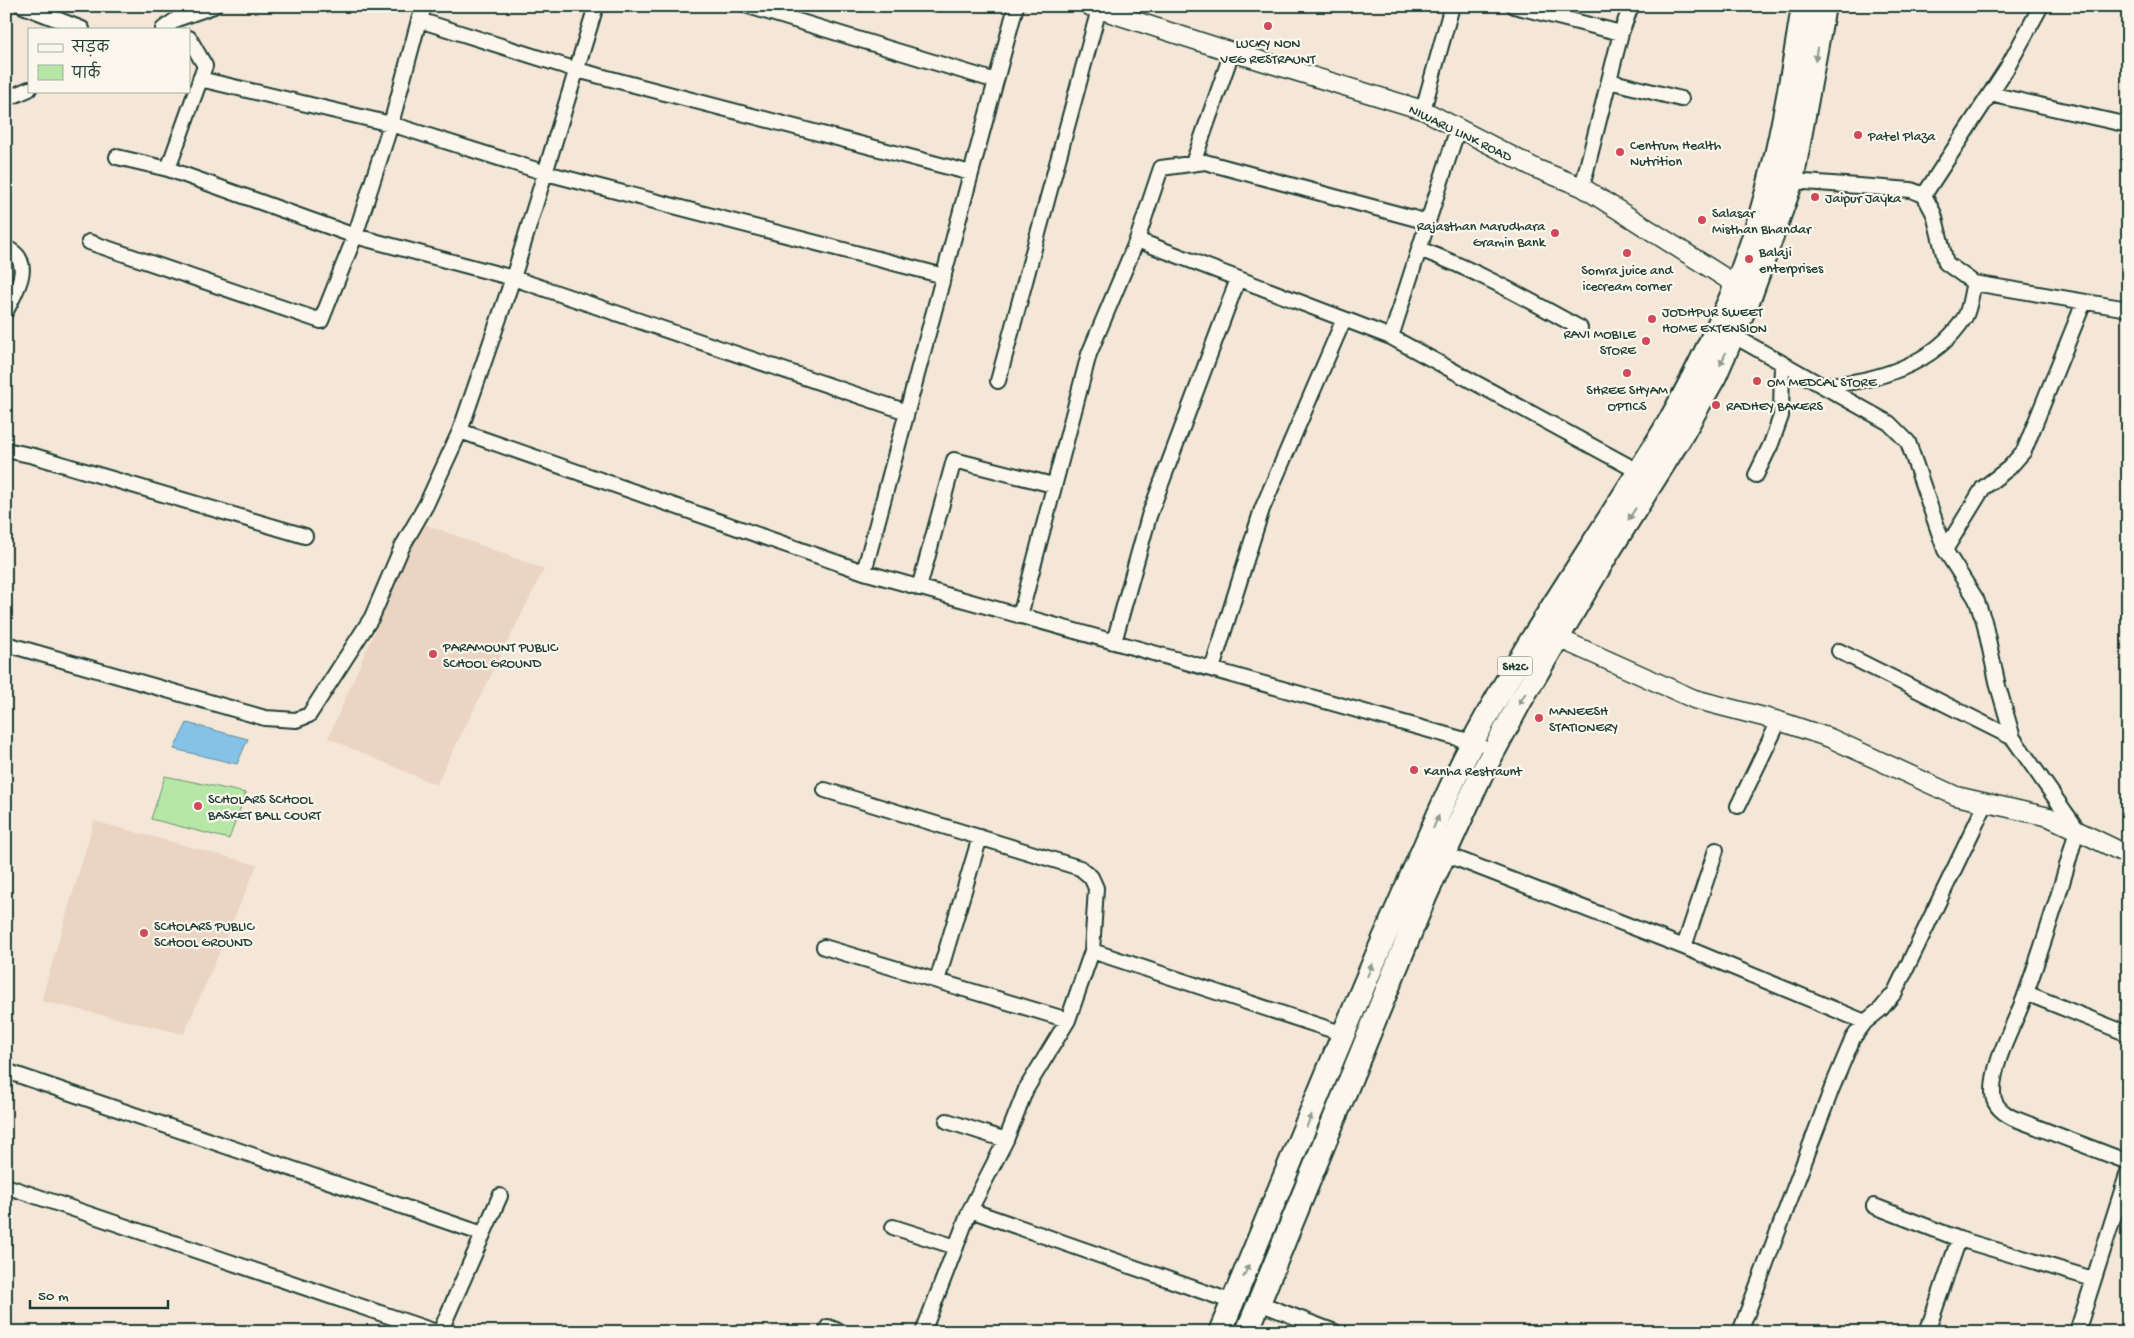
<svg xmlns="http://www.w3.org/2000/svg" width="2134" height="1338" viewBox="0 0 2134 1338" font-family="'Gochi Hand','Playpen Sans Deva',sans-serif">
<rect width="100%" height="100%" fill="#f4e7d8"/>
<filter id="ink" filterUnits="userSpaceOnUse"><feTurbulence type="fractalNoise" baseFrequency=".02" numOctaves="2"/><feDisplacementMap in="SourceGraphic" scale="10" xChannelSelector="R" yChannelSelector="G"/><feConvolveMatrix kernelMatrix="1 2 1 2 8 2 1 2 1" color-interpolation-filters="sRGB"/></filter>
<g filter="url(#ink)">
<path fill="#ebd4c1" d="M 422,523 L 544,569 L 436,785 L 328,738 Z
M 94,821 L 257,865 L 184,1034 L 41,1001 Z"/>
<path fill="#b7e7a6" stroke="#6b926d" d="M 165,776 L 246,793 L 229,839 L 151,819 Z"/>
<path fill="#86c2e6" stroke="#5d8d9f" d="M 187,723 L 248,739 L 237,764 L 174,749 Z"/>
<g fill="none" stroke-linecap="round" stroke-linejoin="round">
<g stroke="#1f3d34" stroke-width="18">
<path id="minor" d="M 23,6 L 82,29
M 748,6 L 996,81
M 1514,6 L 1621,33
M 419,20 L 577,70 L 971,173
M 163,29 L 177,19 L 214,6
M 200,79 L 391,124 L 546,173 L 944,276
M 1609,81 L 1681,99
M 1990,94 L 2128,125
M 6,99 L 29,89
M 1423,110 L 1452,6
M 117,157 L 168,169 L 355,236 L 513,278 L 907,412
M 1193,163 L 1232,52
M 168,169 L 205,66 L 189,38
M 1582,187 L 1621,33 L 1631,6
M 1924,195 L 2007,68 L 2041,6
M 1137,240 L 1391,337 L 1645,475
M 89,242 L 321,321 L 355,236 L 391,124 L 419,20 L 425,6
M 6,248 C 36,261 16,291 6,311
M 1419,249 C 1476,270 1527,299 1580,328
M 1974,283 L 2128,309
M 1727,332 L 1821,385 C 1874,383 1935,365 1965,317 C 1970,308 1971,293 1974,283 L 1946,263 L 1934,214 L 1924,195 L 1911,190 L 1792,181
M 1391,337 L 1458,128
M 998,381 L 1099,9
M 1821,385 L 1889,423 L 1908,442 L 1945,550 L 1976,599 L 1984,621 L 1998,686 L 2013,738 L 2077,829 C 2063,884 2045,939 2026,993 C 2016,1023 1992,1061 1993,1093 C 1993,1105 2003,1113 2013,1118 L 2128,1162
M 460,431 L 864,572 L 1479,744
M 6,450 L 34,456 L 305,536
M 1756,475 L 1771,444 L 1781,416 L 1782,363
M 1945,550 L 1983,488 L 2009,468 L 2024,451 L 2084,302
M 864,572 L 1016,6
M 919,588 L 954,460 L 1053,485
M 1020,616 L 1089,354 L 1137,240 L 1161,168 L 1205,162 L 1428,222
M 1114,642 L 1149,516 L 1238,279
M 6,644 L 265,718 L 296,720 L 309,715 L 372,617 L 402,547 L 426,505 L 460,431 L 513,278 L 596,6
M 1839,651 L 2013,738
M 1212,669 L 1262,509 L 1344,319
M 1738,806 L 1779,721
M 1445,854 L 1684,947 L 1865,1022
M 824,947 L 1068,1020 L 1092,951 L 1096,888 L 1091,877 L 1080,868 L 825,790
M 1684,947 L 1716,850
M 1092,951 L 1344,1034
M 937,981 L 980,837
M 2026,993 L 2128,1034
M 6,1071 L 483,1234
M 947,1121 L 1006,1140
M 6,1186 L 436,1332
M 1874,1206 L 1959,1239 L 2093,1279
M 970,1210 L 1233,1302
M 893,1227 L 956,1247
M 1259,1303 L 1335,1332
M 828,1327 L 841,1332
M 440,1332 L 500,1196
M 923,1332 L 970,1210 L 1006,1140 L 1026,1089 L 1068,1020
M 1740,1332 L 1832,1088 L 1853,1038 L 1865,1022 L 1881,1009 L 1895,992 L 1986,803
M 1927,1332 L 1959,1239
M 2077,1332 L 2128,1172"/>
</g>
<g stroke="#1f3d34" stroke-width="21">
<path id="tertiary" d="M 1089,6 L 1232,52 L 1423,110 L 1537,169 L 1582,187 L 1746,291
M 1548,631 L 1558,638 L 1694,699 L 1779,721 L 1830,738 L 1956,796 L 2049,817 L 2128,855"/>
</g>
<g stroke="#1f3d34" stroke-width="26">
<path id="primary" d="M 1220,1332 C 1284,1181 1343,1029 1410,879 C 1428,839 1445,798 1464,759 C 1522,644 1596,544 1662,434 C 1684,397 1704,356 1722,317 C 1768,220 1787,111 1803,6
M 1247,1332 L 1425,897 L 1480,777 L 1520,702 L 1606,556 L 1680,438 L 1715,376 L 1751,294 L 1792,181 L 1824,6"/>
</g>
<use href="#minor" stroke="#fbf7ec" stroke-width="14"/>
<use href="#tertiary" stroke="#fbf7ec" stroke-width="18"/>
<use href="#primary" stroke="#fbf7ec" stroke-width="22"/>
</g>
<defs><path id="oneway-solid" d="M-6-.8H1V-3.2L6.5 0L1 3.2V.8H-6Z" transform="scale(1.25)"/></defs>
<g fill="#8d9a90">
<use href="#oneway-solid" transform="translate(1816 54) rotate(99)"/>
<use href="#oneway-solid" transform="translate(1723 359) rotate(114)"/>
<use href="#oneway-solid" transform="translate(1632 514) rotate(122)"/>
<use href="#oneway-solid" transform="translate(1522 699) rotate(120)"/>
<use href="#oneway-solid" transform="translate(1436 822) rotate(-66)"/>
<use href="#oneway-solid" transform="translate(1370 970) rotate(-66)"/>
<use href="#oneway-solid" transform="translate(1309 1121) rotate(-68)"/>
<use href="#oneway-solid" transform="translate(1246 1271) rotate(-67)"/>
</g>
</g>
<g fill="#d1495b" stroke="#fbf7ec" stroke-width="2">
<circle cx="1268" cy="26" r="5"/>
<circle cx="1858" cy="135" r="5"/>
<circle cx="1620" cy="152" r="5"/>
<circle cx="1815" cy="197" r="5"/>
<circle cx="1702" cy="220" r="5"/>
<circle cx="1555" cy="233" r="5"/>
<circle cx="1627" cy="253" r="5"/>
<circle cx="1749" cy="259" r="5"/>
<circle cx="1652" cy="319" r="5"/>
<circle cx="1646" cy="341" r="5"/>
<circle cx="1627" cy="373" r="5"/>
<circle cx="1757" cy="381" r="5"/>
<circle cx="1716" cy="405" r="5"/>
<circle cx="433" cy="654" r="5"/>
<circle cx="1539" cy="718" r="5"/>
<circle cx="1414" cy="770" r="5"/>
<circle cx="198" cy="806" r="5"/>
<circle cx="144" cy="933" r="5"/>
</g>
<g text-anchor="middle" stroke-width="4.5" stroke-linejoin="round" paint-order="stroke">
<rect fill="#fbf7ec" stroke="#61756b" stroke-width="1" x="1497.5" y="656.5" width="35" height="19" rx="4"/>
<g font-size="12" font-weight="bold" fill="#1f3d34">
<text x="1515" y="670">SH2C</text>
</g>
<g font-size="14" fill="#1f3d34" stroke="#fbf7ec" text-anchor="start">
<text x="1268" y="47" text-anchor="middle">LUCKY NON<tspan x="1268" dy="16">VEG RESTRAUNT</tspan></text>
<text x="1868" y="140">Patel Plaza</text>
<text x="1630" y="149">Centrum Health<tspan x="1630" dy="16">Nutrition</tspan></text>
<text x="1825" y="202">Jaipur Jayka</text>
<text x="1712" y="217">Salasar<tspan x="1712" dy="16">Misthan Bhandar</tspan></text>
<text x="1545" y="230" text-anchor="end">Rajasthan Marudhara<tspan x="1545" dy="16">Gramin Bank</tspan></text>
<text x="1759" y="256">Balaji<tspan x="1759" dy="16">enterprises</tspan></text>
<text x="1627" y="274" text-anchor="middle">Somra juice and<tspan x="1627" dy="16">icecream corner</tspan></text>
<text x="1662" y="316">JODHPUR SWEET<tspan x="1662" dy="16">HOME EXTENSION</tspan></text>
<text x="1636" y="338" text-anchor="end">RAVI MOBILE<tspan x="1636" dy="16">STORE</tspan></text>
<text x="1767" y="386">OM MEDCAL STORE</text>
<text x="1627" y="394" text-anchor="middle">SHREE SHYAM<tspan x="1627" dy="16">OPTICS</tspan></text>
<text x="1726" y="410">RADHEY BAKERS</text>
<text x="443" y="651">PARAMOUNT PUBLIC<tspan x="443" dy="16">SCHOOL GROUND</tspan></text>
<text x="1549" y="715">MANEESH<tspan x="1549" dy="16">STATIONERY</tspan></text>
<text x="1424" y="775">Kanha Restraunt</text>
<text x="208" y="803">SCHOLARS SCHOOL<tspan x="208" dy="16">BASKET BALL COURT</tspan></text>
<text x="154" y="930">SCHOLARS PUBLIC<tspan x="154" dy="16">SCHOOL GROUND</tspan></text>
</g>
<g font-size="14" fill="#1f3d34" stroke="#fbf7ec">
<text transform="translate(1461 132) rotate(26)" y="5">NIWARU LINK ROAD</text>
</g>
</g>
<rect width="2134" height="1338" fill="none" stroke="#fbf7ec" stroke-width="25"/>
<rect x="12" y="12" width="2109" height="1313" fill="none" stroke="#1f3d34" stroke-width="2" filter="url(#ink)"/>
<rect x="28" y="28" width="162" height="65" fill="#fbf7ec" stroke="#a3ada2"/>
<rect x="38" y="44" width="25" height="8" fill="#fbf7ec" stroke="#a3ada2"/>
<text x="72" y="52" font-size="15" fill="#1f3d34">सड़क</text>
<rect x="38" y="65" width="25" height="15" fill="#b7e7a6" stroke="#a3ada2"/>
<text x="72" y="78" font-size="15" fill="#1f3d34">पार्क</text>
<path d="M30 1300v8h138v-8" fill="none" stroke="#1f3d34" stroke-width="2.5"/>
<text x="38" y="1300" font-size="15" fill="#1f3d34" stroke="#fbf7ec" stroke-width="4" paint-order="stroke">50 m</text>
</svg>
